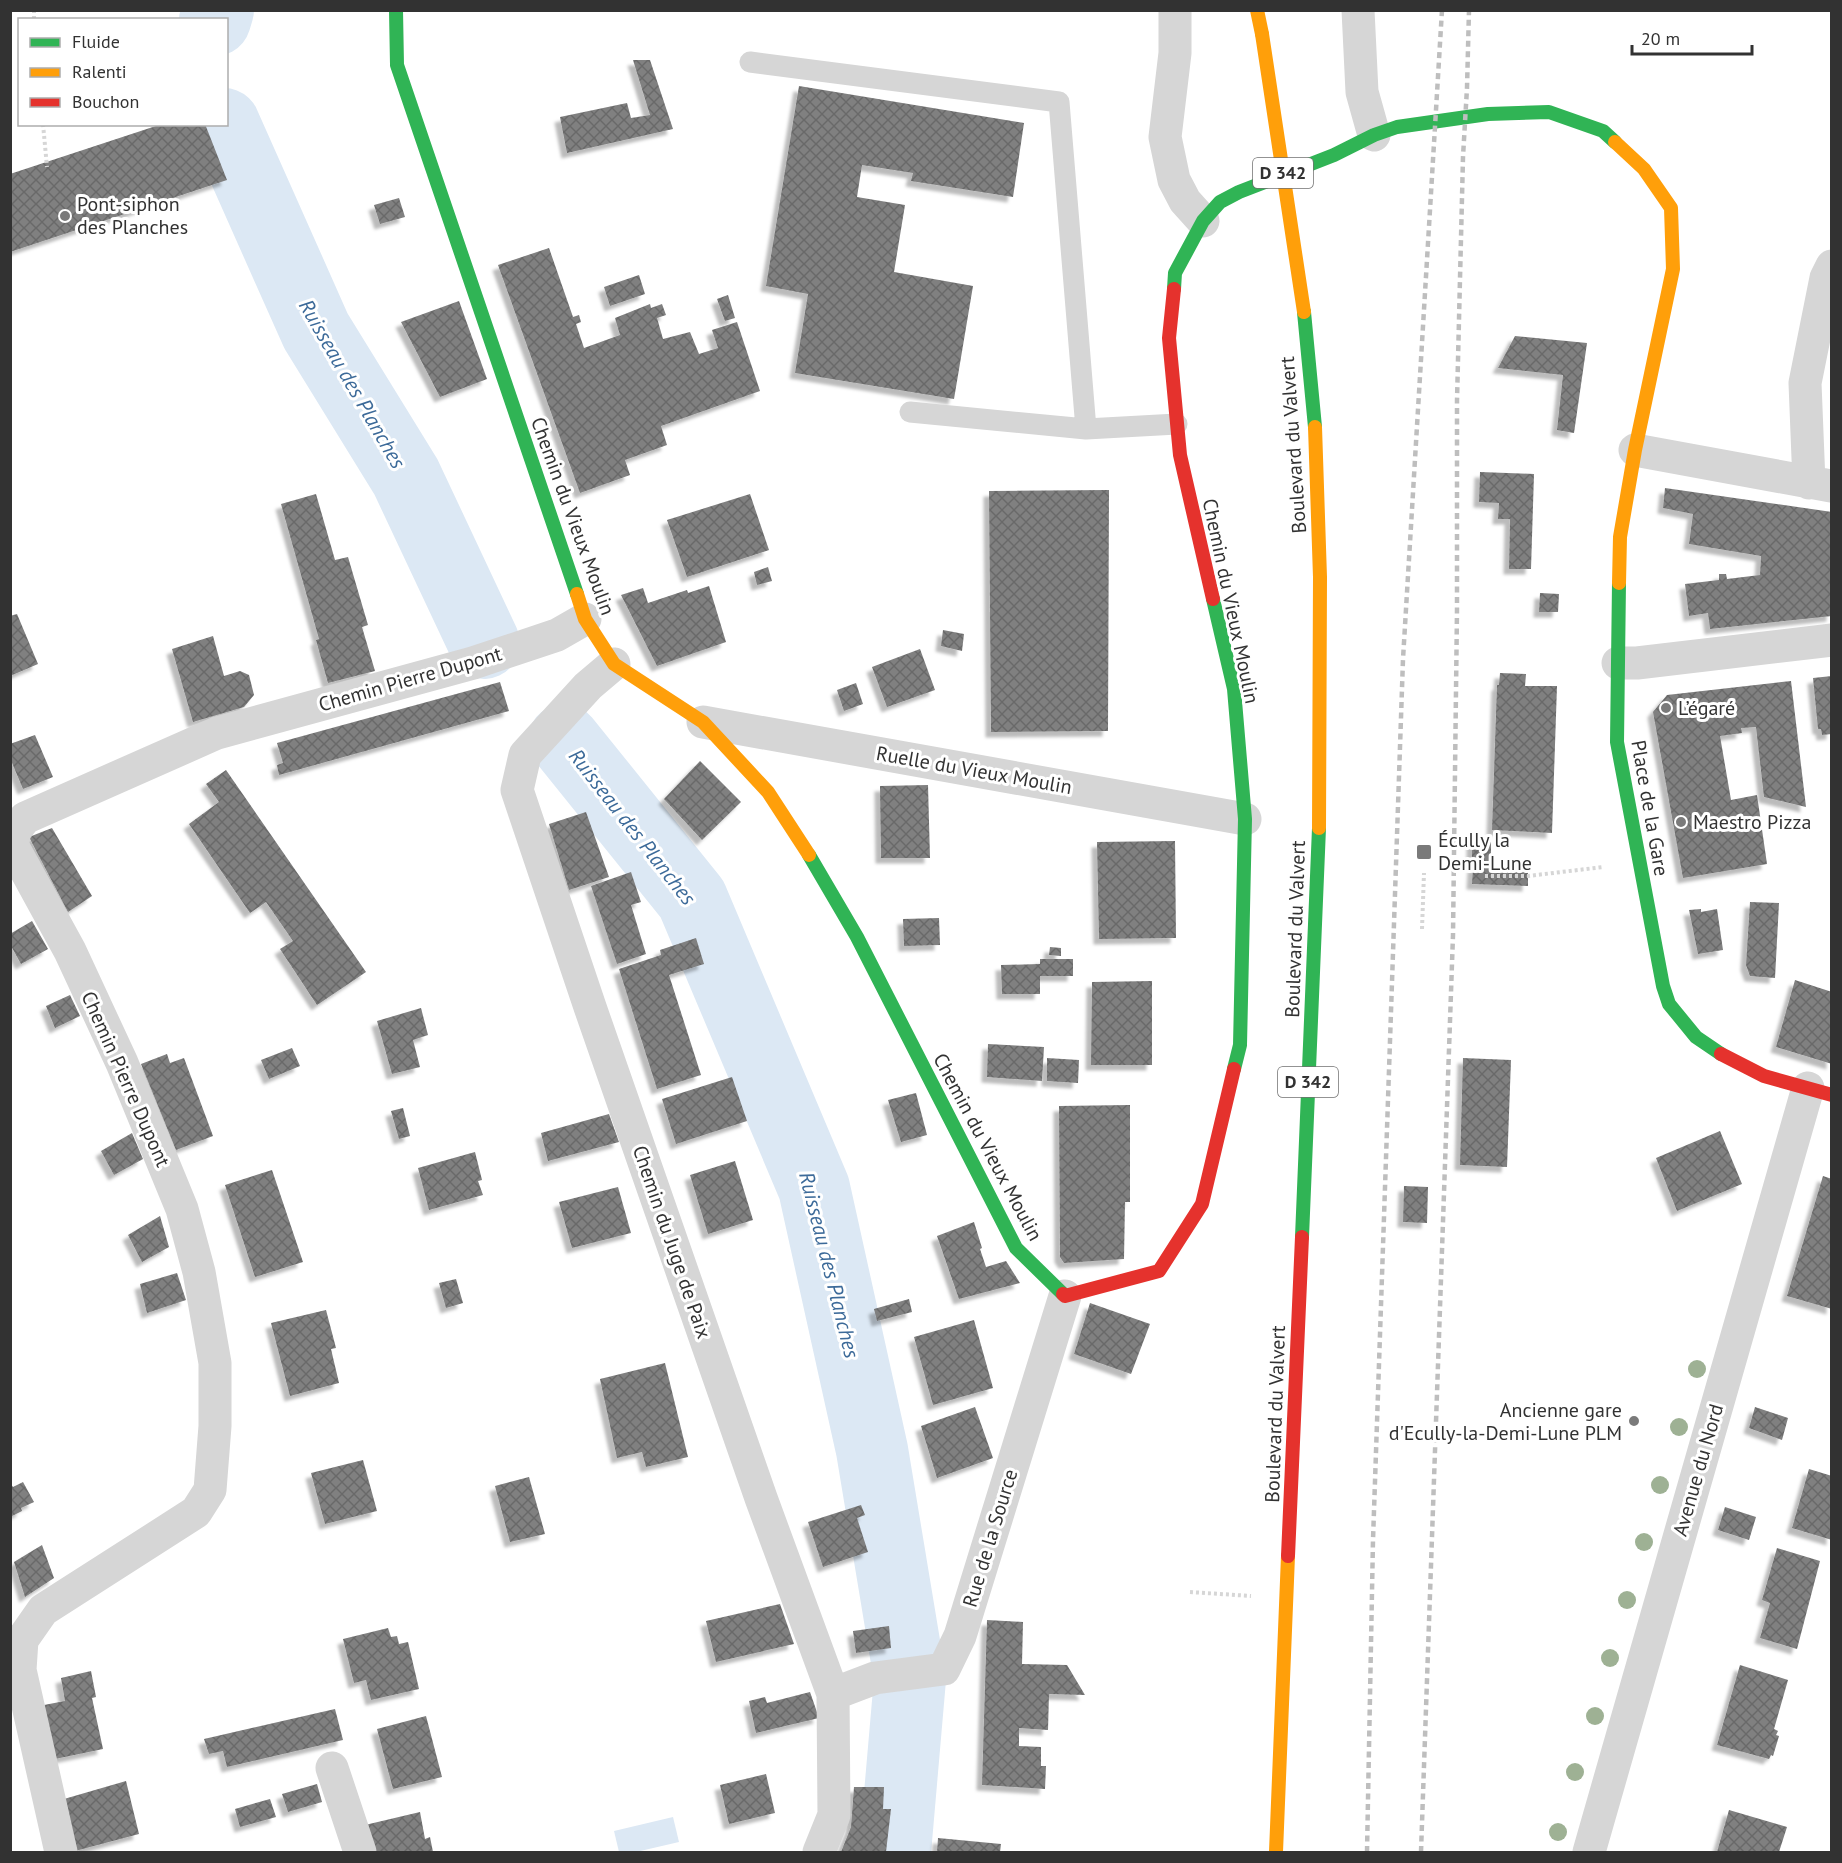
<svg xmlns="http://www.w3.org/2000/svg" width="1842" height="1863" viewBox="0 0 1842 1863" font-family="'PT Sans',sans-serif">
<defs>
<pattern id="building-cross-hatch" width="8" height="8" patternUnits="userSpaceOnUse" patternTransform="scale(1.5)"><rect width="8" height="8" fill="#808080"/><path d="M0 0l8 8M0 8l8-8" fill="none" stroke="#696969"/></pattern>
<filter id="shadow"><feDropShadow dx="-5.5" dy="5.5" stdDeviation="1.5" flood-color="#0004"/></filter>
</defs>
<rect width="100%" height="100%" fill="#fff"/>
<path fill="#dce8f4" d="M 673,1817 L 679,1842 L 636,1852 L 619,1852 L 614,1831 Z"/>
<g fill="none" stroke-linecap="round" stroke-linejoin="round">
<path stroke="#dce8f4" stroke-width="72" d="M 215,20 L 218,10
M 224,124 L 316,331 L 406,477 L 484,643
M 564,740 L 692,899 L 814,1188 L 872,1450 L 910,1679 L 895,1852"/>
</g>
<path fill="url(#building-cross-hatch)" filter="url(#shadow)" d="M 633,60 L 650,60 L 673,129 L 567,153 L 560,117 L 627,103 L 631,118 L 650,115 Z
M 799,86 L 1024,123 L 1013,197 L 911,181 L 913,173 L 862,165 L 857,197 L 905,205 L 894,272 L 973,286 L 954,399 L 795,373 L 808,294 L 766,286 Z
M 162,124 L 205,124 L 227,180 L 10,252 L 10,174 Z
M 399,198 L 405,217 L 380,224 L 374,205 Z
M 549,248 L 573,317 L 579,315 L 581,322 L 576,324 L 584,348 L 620,335 L 615,318 L 650,304 L 651,308 L 662,304 L 666,315 L 657,318 L 663,339 L 690,332 L 699,354 L 718,348 L 712,330 L 737,322 L 760,391 L 661,426 L 667,445 L 625,460 L 630,475 L 580,493 L 498,265 Z
M 639,275 L 645,294 L 610,306 L 604,287 Z
M 728,295 L 735,318 L 725,321 L 717,299 Z
M 459,301 L 487,379 L 440,397 L 401,322 Z
M 1515,336 L 1587,343 L 1574,433 L 1557,430 L 1563,375 L 1498,368 Z
M 1480,472 L 1534,474 L 1531,569 L 1509,569 L 1510,519 L 1498,519 L 1499,503 L 1479,502 Z
M 1665,488 L 1832,512 L 1832,616 L 1710,629 L 1708,613 L 1689,616 L 1685,584 L 1719,580 L 1719,574 L 1726,574 L 1727,579 L 1760,575 L 1761,556 L 1689,544 L 1693,514 L 1663,508 Z
M 1109,490 L 1108,731 L 991,732 L 989,491 Z
M 316,494 L 335,560 L 348,557 L 368,625 L 362,627 L 375,671 L 328,683 L 316,640 L 319,639 L 281,504 Z
M 750,494 L 769,550 L 687,577 L 667,520 Z
M 768,567 L 772,581 L 757,585 L 754,572 Z
M 709,586 L 726,642 L 657,666 L 621,595 L 643,588 L 648,603 L 687,590 L 688,593 Z
M 1540,593 L 1559,594 L 1558,612 L 1539,612 Z
M 17,614 L 38,664 L 10,676 L 10,616 Z
M 943,630 L 964,634 L 962,651 L 941,646 Z
M 213,636 L 224,676 L 240,671 L 249,675 L 254,695 L 244,707 L 193,722 L 172,649 Z
M 920,649 L 935,690 L 887,707 L 872,667 Z
M 1500,673 L 1526,674 L 1525,686 L 1557,686 L 1552,833 L 1492,830 L 1497,685 L 1499,685 Z
M 1832,676 L 1832,734 L 1822,735 L 1821,729 L 1818,729 L 1813,678 Z
M 1791,681 L 1806,807 L 1764,797 L 1756,727 L 1741,728 L 1742,733 L 1720,736 L 1731,800 L 1757,795 L 1767,864 L 1683,878 L 1653,712 L 1667,695 Z
M 500,682 L 509,711 L 279,775 L 277,765 L 283,763 L 277,743 Z
M 856,683 L 863,704 L 844,711 L 837,690 Z
M 35,735 L 53,777 L 23,789 L 10,758 L 10,744 Z
M 700,761 L 741,802 L 702,840 L 664,799 Z
M 226,770 L 366,972 L 317,1005 L 280,949 L 293,941 L 266,902 L 250,913 L 189,824 L 219,802 L 206,784 Z
M 928,785 L 930,858 L 881,858 L 880,786 Z
M 586,812 L 609,877 L 569,890 L 549,824 Z
M 52,828 L 92,896 L 68,912 L 29,837 Z
M 1472,838 L 1491,838 L 1491,861 L 1472,861 Z
M 1175,841 L 1176,938 L 1099,939 L 1097,842 Z
M 1473,866 L 1528,867 L 1528,886 L 1472,884 Z
M 631,872 L 641,902 L 631,905 L 646,954 L 617,964 L 591,886 Z
M 1750,902 L 1779,903 L 1775,978 L 1750,976 L 1746,965 Z
M 1701,909 L 1701,912 L 1717,909 L 1723,950 L 1698,954 L 1689,910 Z
M 939,918 L 940,945 L 904,946 L 903,919 Z
M 32,921 L 48,949 L 21,964 L 10,944 L 10,934 Z
M 696,938 L 704,964 L 669,975 L 701,1075 L 657,1089 L 619,969 L 661,955 L 660,950 Z
M 1050,947 L 1061,948 L 1061,956 L 1049,955 Z
M 1040,959 L 1073,959 L 1073,976 L 1040,976 L 1040,994 L 1002,994 L 1001,965 L 1040,964 Z
M 1795,980 L 1832,992 L 1832,1064 L 1776,1047 Z
M 1152,981 L 1152,1065 L 1091,1065 L 1092,982 Z
M 70,995 L 80,1016 L 55,1028 L 46,1006 Z
M 421,1008 L 428,1035 L 413,1040 L 420,1067 L 392,1074 L 377,1021 Z
M 988,1044 L 1044,1047 L 1042,1081 L 987,1077 Z
M 292,1048 L 300,1066 L 269,1079 L 261,1060 Z
M 167,1054 L 170,1063 L 184,1058 L 213,1136 L 176,1150 L 141,1064 Z
M 1047,1058 L 1079,1060 L 1078,1083 L 1047,1081 Z
M 1463,1058 L 1511,1060 L 1507,1167 L 1460,1165 Z
M 732,1077 L 747,1121 L 676,1144 L 662,1099 Z
M 916,1093 L 927,1135 L 901,1142 L 888,1100 Z
M 1130,1105 L 1130,1202 L 1125,1202 L 1124,1259 L 1064,1263 L 1060,1257 L 1059,1106 Z
M 403,1108 L 410,1136 L 399,1139 L 391,1111 Z
M 609,1114 L 619,1142 L 548,1161 L 541,1133 Z
M 1720,1131 L 1742,1184 L 1677,1211 L 1656,1158 Z
M 132,1133 L 143,1159 L 114,1175 L 101,1151 Z
M 475,1152 L 482,1180 L 478,1181 L 483,1195 L 429,1210 L 418,1168 Z
M 735,1161 L 753,1220 L 708,1234 L 690,1175 Z
M 272,1170 L 303,1262 L 255,1277 L 225,1185 Z
M 1823,1176 L 1832,1179 L 1832,1309 L 1787,1296 Z
M 1404,1186 L 1428,1187 L 1427,1223 L 1403,1222 Z
M 618,1187 L 631,1233 L 572,1248 L 559,1202 Z
M 160,1216 L 169,1247 L 142,1262 L 128,1235 Z
M 974,1222 L 982,1248 L 980,1249 L 986,1267 L 1006,1261 L 1020,1283 L 959,1299 L 937,1236 Z
M 177,1273 L 186,1300 L 147,1313 L 140,1284 Z
M 456,1279 L 463,1303 L 446,1308 L 439,1283 Z
M 909,1299 L 912,1312 L 877,1321 L 874,1309 Z
M 1090,1303 L 1150,1324 L 1131,1374 L 1074,1354 Z
M 326,1310 L 336,1348 L 331,1349 L 339,1383 L 290,1396 L 271,1323 Z
M 974,1320 L 993,1388 L 933,1405 L 914,1337 Z
M 665,1363 L 688,1457 L 646,1467 L 642,1452 L 617,1458 L 600,1379 Z
M 975,1407 L 993,1458 L 937,1478 L 921,1426 Z
M 1755,1407 L 1788,1418 L 1782,1440 L 1749,1428 Z
M 363,1460 L 377,1511 L 325,1524 L 311,1473 Z
M 1809,1469 L 1832,1476 L 1832,1540 L 1792,1528 Z
M 529,1477 L 545,1534 L 510,1542 L 495,1486 Z
M 23,1482 L 34,1502 L 21,1508 L 22,1511 L 10,1517 L 10,1483 L 13,1487 Z
M 861,1505 L 865,1515 L 857,1518 L 868,1552 L 823,1567 L 808,1522 Z
M 1725,1507 L 1756,1517 L 1749,1540 L 1718,1530 Z
M 42,1545 L 54,1578 L 25,1597 L 14,1562 Z
M 1777,1548 L 1820,1561 L 1797,1649 L 1760,1638 L 1770,1603 L 1762,1600 Z
M 780,1604 L 794,1644 L 716,1662 L 706,1621 Z
M 987,1620 L 1023,1622 L 1022,1664 L 1067,1665 L 1085,1695 L 1049,1694 L 1048,1730 L 1019,1728 L 1019,1746 L 1041,1747 L 1041,1766 L 1046,1766 L 1045,1789 L 982,1785 Z
M 889,1626 L 891,1648 L 856,1653 L 853,1631 Z
M 388,1628 L 391,1637 L 397,1636 L 399,1644 L 408,1642 L 419,1689 L 371,1700 L 366,1680 L 354,1683 L 343,1639 Z
M 1740,1665 L 1788,1680 L 1774,1729 L 1778,1731 L 1776,1735 L 1779,1736 L 1773,1756 L 1771,1755 L 1769,1759 L 1717,1745 Z
M 91,1671 L 96,1697 L 92,1698 L 103,1749 L 55,1759 L 44,1705 L 65,1701 L 61,1678 Z
M 810,1692 L 819,1718 L 756,1733 L 749,1701 L 765,1697 L 767,1703 Z
M 335,1709 L 343,1740 L 227,1767 L 223,1751 L 209,1754 L 204,1739 Z
M 426,1716 L 442,1777 L 393,1789 L 377,1729 Z
M 766,1774 L 775,1813 L 729,1824 L 720,1785 Z
M 126,1781 L 139,1834 L 75,1851 L 64,1799 Z
M 317,1784 L 322,1802 L 288,1812 L 282,1794 Z
M 854,1787 L 884,1787 L 883,1809 L 891,1809 L 886,1852 L 841,1852 L 851,1827 Z
M 270,1799 L 276,1817 L 240,1827 L 235,1809 Z
M 1729,1810 L 1787,1827 L 1779,1852 L 1717,1852 Z
M 420,1812 L 425,1839 L 430,1837 L 433,1852 L 373,1852 L 365,1825 Z
M 938,1838 L 1001,1844 L 1000,1852 L 937,1852 Z"/>
<g fill="none" stroke-linecap="round" stroke-linejoin="round">
<path stroke="#d6d6d6" stroke-width="4" stroke-dasharray="3 3" stroke-linecap="butt" d="M 34,10 L 34,20
M 43,124 L 47,167
M 1485,876 L 1528,876 L 1603,867
M 1422,929 L 1424,873
M 1190,1592 L 1251,1596"/>
<path stroke="#d6d6d6" stroke-width="21" d="M 750,62 L 1059,102 L 1086,429 L 1177,424
M 910,412 L 1086,429"/>
<path stroke="#d6d6d6" stroke-width="33" d="M 1175,10 L 1175,53 L 1165,137 L 1174,180 L 1185,201 L 1203,221
M 1358,10 L 1362,92 L 1374,135
M 1635,450 L 1831,486
M 1809,483 L 1805,383 L 1826,278 L 1832,266
M 1618,663 L 1637,663 L 1832,640
M 614,664 L 588,686 L 525,755 L 517,790 L 590,1007 L 761,1498 L 833,1694 L 834,1815 L 819,1852
M 703,722 L 1245,819
M 833,1694 L 875,1678 L 944,1669 L 960,1636 L 1065,1296
M 332,1768 L 360,1852
M 61,1852 L 20,1670 L 22,1640 L 43,1610 L 196,1512 L 210,1490 L 215,1426 L 215,1363 L 199,1272 L 182,1209 L 122,1063 L 70,951 L 12,845 L 15,831 L 25,818 L 217,733 L 473,663 L 557,635 L 585,619
M 1589,1852 L 1808,1088"/>
<path stroke="#30b455" stroke-width="14" d="M 396,10 L 397,65 L 577,594
M 1174,289 L 1175,273 L 1203,221 L 1220,202 L 1239,192 L 1334,155 L 1374,135 L 1397,127 L 1488,114 L 1549,112 L 1603,131 L 1615,142
M 1304,312 L 1315,427
M 1619,583 L 1617,742 L 1663,986 L 1669,1004 L 1696,1037 L 1721,1054
M 1213,599 L 1234,689 L 1245,819 L 1240,1045 L 1234,1069
M 809,855 L 857,937 L 1016,1248 L 1063,1294
M 1302,1237 L 1319,828"/>
<path stroke="#ff9f0a" stroke-width="14" d="M 1257,10 L 1262,34
M 1615,142 L 1644,169 L 1671,208 L 1673,269 L 1635,450 L 1620,537 L 1619,583
M 1315,427 L 1320,577 L 1319,828
M 577,594 L 585,619 L 614,664 L 703,722 L 768,792 L 809,855
M 1276,1852 L 1288,1556"/>
<path stroke="#e5322d" stroke-width="14" d="M 1174,289 L 1169,338 L 1180,455 L 1213,599
M 1721,1054 L 1764,1076 L 1832,1095
M 1063,1294 L 1065,1296 L 1159,1271 L 1202,1204 L 1234,1069
M 1288,1556 L 1302,1237"/>
<path stroke="#bebebe" stroke-width="4.5" stroke-dasharray="6 4.5" stroke-linecap="butt" d="M 1367,1852 L 1373,1540 L 1403,659 L 1442,10
M 1421,1852 L 1453,935 L 1457,610 L 1457,401 L 1463,157 L 1467,88 L 1469,10"/>
<path stroke="#ff9f0a" stroke-width="14" d="M 1262,34 L 1304,312"/>
</g>
<g fill="#9eb194">
<circle cx="1697" cy="1369" r="9"/>
<circle cx="1679" cy="1427" r="9"/>
<circle cx="1660" cy="1485" r="9"/>
<circle cx="1644" cy="1542" r="9"/>
<circle cx="1627" cy="1600" r="9"/>
<circle cx="1610" cy="1658" r="9"/>
<circle cx="1595" cy="1716" r="9"/>
<circle cx="1575" cy="1772" r="9"/>
<circle cx="1558" cy="1832" r="9"/>
</g>
<g fill="#7a7a7a" stroke="#fff" stroke-width="2">
<circle cx="65" cy="216" r="6"/>
<circle cx="1666" cy="708" r="6"/>
<circle cx="1681" cy="822" r="6"/>
<rect x="1416" y="844" width="16" height="16" rx="3"/>
<circle cx="1634" cy="1421" r="6"/>
</g>
<g text-anchor="middle" stroke-width="6" stroke-linejoin="round" paint-order="stroke">
<g fill="#fff" stroke="#707070" stroke-width="1.5">
<rect x="1253" y="158" width="60" height="30" rx="4.5"/>
<rect x="1278" y="1067" width="60" height="30" rx="4.5"/>
</g>
<g font-size="18" font-weight="bold" fill="#323232">
<text x="1283" y="179">D 342</text>
<text x="1308" y="1088">D 342</text>
</g>
<g font-size="20" fill="#323232" stroke="#fff" text-anchor="start">
<text x="77" y="211">Pont-siphon<tspan x="77" dy="23">des Planches</tspan></text>
<text x="1678" y="715">L’égaré</text>
<text x="1693" y="829">Maestro Pizza</text>
<text x="1438" y="847">Écully la<tspan x="1438" dy="23">Demi-Lune</tspan></text>
<text x="1622" y="1417" text-anchor="end">Ancienne gare<tspan x="1622" dy="23">d'Ecully-la-Demi-Lune PLM</tspan></text>
</g>
<g font-size="20" fill="#323232" stroke="#fff">
<text transform="translate(1293 445) rotate(-94)" y="7">Boulevard du Valvert</text>
<text transform="translate(573 516) rotate(70)" y="7">Chemin du Vieux Moulin</text>
<text transform="translate(1231 601) rotate(78)" y="7">Chemin du Vieux Moulin</text>
<text transform="translate(410 679) rotate(-16)" y="7">Chemin Pierre Dupont</text>
<text transform="translate(974 770) rotate(10)" y="7">Ruelle du Vieux Moulin</text>
<text transform="translate(1650 808) rotate(80)" y="7">Place de la Gare</text>
<text transform="translate(1295 929) rotate(-88)" y="7">Boulevard du Valvert</text>
<text transform="translate(126 1079) rotate(66)" y="7">Chemin Pierre Dupont</text>
<text transform="translate(988 1147) rotate(62)" y="7">Chemin du Vieux Moulin</text>
<text transform="translate(672 1242) rotate(71)" y="7">Chemin du Juge de Paix</text>
<text transform="translate(1275 1414) rotate(-88)" y="7">Boulevard du Valvert</text>
<text transform="translate(1698 1470) rotate(-74)" y="7">Avenue du Nord</text>
<text transform="translate(990 1538) rotate(-73)" y="7">Rue de la Source</text>
</g>
<g font-size="21" font-style="italic" fill="#3c6a99" stroke="#fff">
<text transform="translate(352 384) rotate(60)" y="7">Ruisseau des Planches</text>
<text transform="translate(632 827) rotate(52)" y="7">Ruisseau des Planches</text>
<text transform="translate(829 1265) rotate(76)" y="7">Ruisseau des Planches</text>
</g>
</g>
<rect width="1842" height="1863" fill="none" stroke="#323232" stroke-width="24"/>
<rect x="18" y="18" width="210" height="108" fill="#ffffff" stroke="#adadad" stroke-width="1.5"/>
<rect x="30" y="38" width="30" height="9" fill="#30b455" stroke="#adadad" stroke-width="1.5"/>
<text x="72" y="48" font-size="18" fill="#323232">Fluide</text>
<rect x="30" y="68" width="30" height="9" fill="#ff9f0a" stroke="#adadad" stroke-width="1.5"/>
<text x="72" y="78" font-size="18" fill="#323232">Ralenti</text>
<rect x="30" y="98" width="30" height="9" fill="#e5322d" stroke="#adadad" stroke-width="1.5"/>
<text x="72" y="108" font-size="18" fill="#323232">Bouchon</text>
<path d="M1632 45v9h120v-9" fill="none" stroke="#323232" stroke-width="3"/>
<text x="1641" y="45" font-size="18" fill="#323232" stroke="#ffffff" stroke-width="4.5" paint-order="stroke">20 m</text>
</svg>
